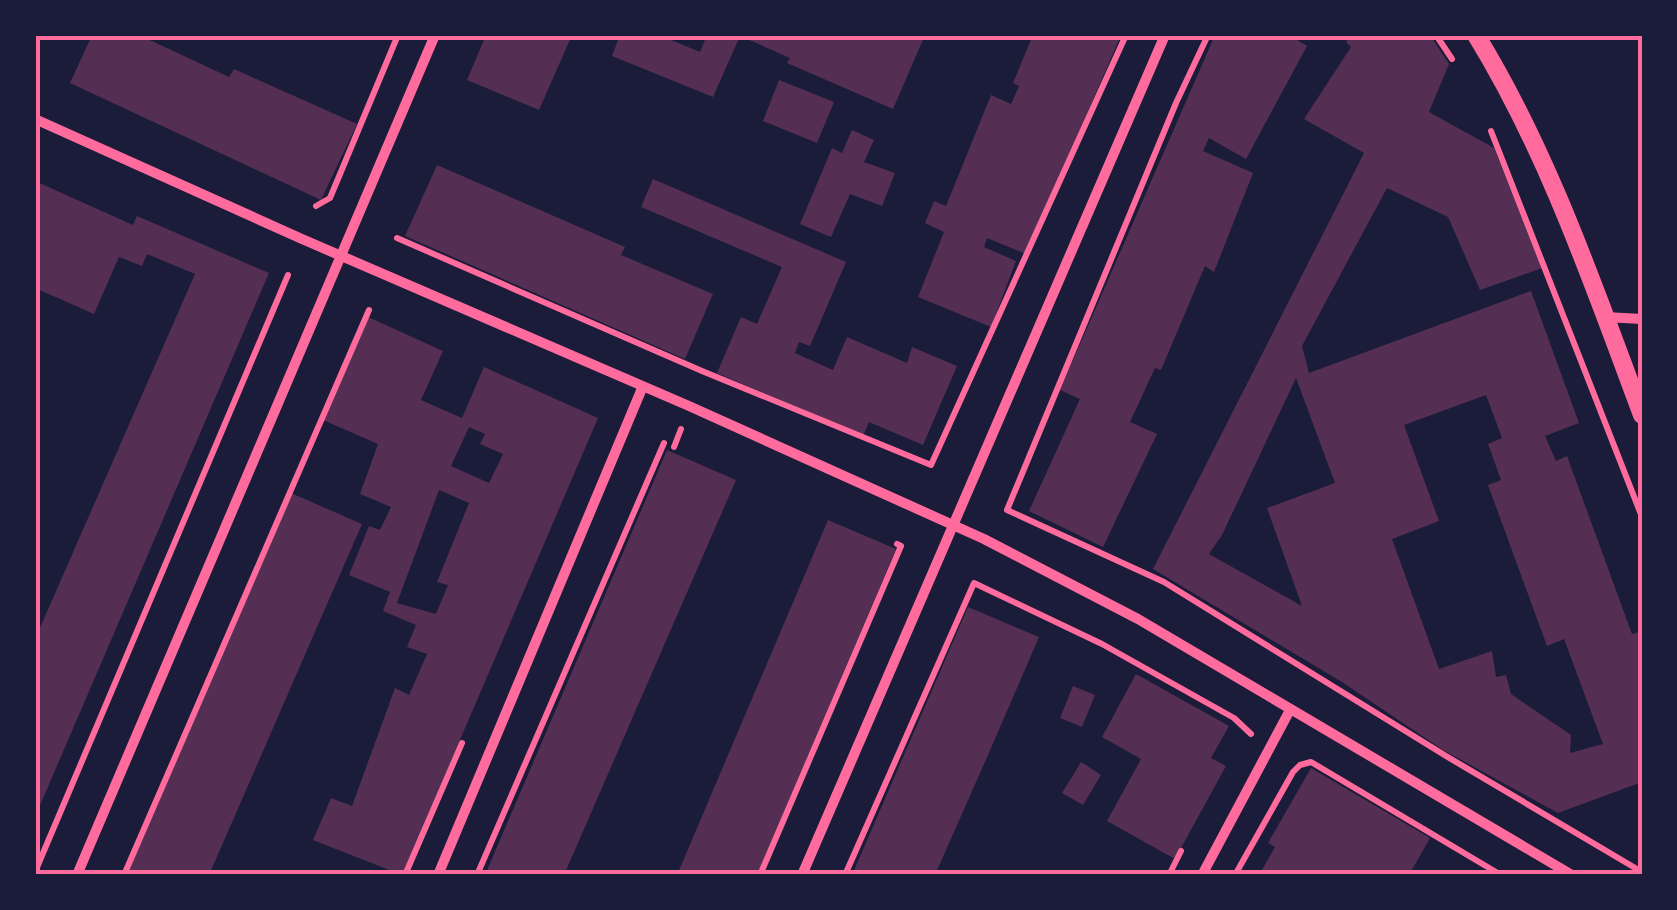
<svg xmlns="http://www.w3.org/2000/svg" width="1677" height="910" viewBox="0 0 1677 910" font-family="'Work Sans',sans-serif">
<rect width="100%" height="100%" fill="#1b1b3a"/>
<path fill="#542f53" fill-rule="evenodd" d="M 92,35 L 139,35 L 229,77 L 234,69 L 357,124 L 321,200 L 70,83 Z
M 486,35 L 572,35 L 539,110 L 467,80 Z
M 620,35 L 659,35 L 700,52 L 707,35 L 925,35 L 893,109 L 787,63 L 790,58 L 740,36 L 713,97 L 612,56 Z
M 1033,35 L 1121,35 L 1026,254 L 987,238 L 984,247 L 1016,261 L 991,327 L 918,297 L 944,232 L 925,223 L 934,201 L 946,206 L 991,95 L 1011,104 L 1019,86 L 1013,83 Z
M 1215,35 L 1289,35 L 1307,46 L 1246,159 L 1209,138 L 1203,151 L 1253,173 L 1214,272 L 1205,266 L 1161,370 L 1155,368 L 1130,422 L 1157,434 L 1103,547 L 1029,511 L 1080,399 L 1060,390 Z
M 1352,35 L 1430,35 L 1449,64 L 1429,112 L 1494,148 L 1542,268 L 1480,290 L 1448,217 L 1387,188 L 1302,346 L 1309,373 L 1531,291 L 1579,423 L 1545,436 L 1556,461 L 1567,456 L 1632,634 L 1642,631 L 1642,782 L 1558,813 L 1443,750 L 1342,682 L 1153,569 L 1364,153 L 1304,119 L 1351,47 L 1346,42 ZM 1296,378 L 1335,483 L 1267,508 L 1302,606 L 1209,554 L 1222,535 ZM 1486,395 L 1502,438 L 1488,444 L 1501,480 L 1488,485 L 1547,646 L 1564,639 L 1603,744 L 1570,753 L 1571,735 L 1511,694 L 1506,675 L 1496,677 L 1492,651 L 1439,669 L 1392,539 L 1439,521 L 1404,425 Z
M 779,80 L 834,102 L 817,143 L 763,121 Z
M 852,130 L 874,140 L 864,162 L 895,173 L 882,206 L 850,194 L 831,237 L 800,224 L 832,148 L 842,153 Z
M 437,165 L 625,247 L 621,255 L 713,294 L 685,359 L 405,236 Z
M 653,179 L 846,262 L 810,346 L 799,342 L 795,353 L 833,370 L 847,337 L 907,363 L 912,347 L 957,366 L 923,445 L 869,422 L 863,436 L 717,373 L 741,317 L 757,324 L 782,267 L 641,207 Z
M 35,181 L 133,225 L 137,216 L 269,273 L 35,817 L 35,639 L 195,274 L 147,254 L 142,266 L 119,257 L 94,314 L 35,288 Z
M 368,317 L 443,351 L 421,400 L 462,418 L 484,367 L 598,418 L 402,875 L 313,840 L 331,798 L 352,806 L 395,688 L 409,695 L 427,654 L 407,647 L 416,625 L 383,611 L 390,592 L 349,575 L 369,526 L 380,530 L 391,507 L 360,494 L 378,444 L 323,420 ZM 469,427 L 485,434 L 480,444 L 503,454 L 489,483 L 451,466 ZM 439,490 L 469,503 L 437,582 L 448,585 L 436,614 L 397,603 Z
M 667,450 L 736,480 L 564,875 L 485,875 Z
M 291,493 L 362,524 L 209,875 L 127,875 Z
M 828,520 L 896,549 L 757,875 L 677,875 Z
M 968,607 L 1039,637 L 988,755 L 935,875 L 852,875 Z
M 1136,674 L 1229,726 L 1211,758 L 1226,766 L 1175,859 L 1107,821 L 1141,759 L 1102,737 Z
M 1073,686 L 1095,695 L 1082,727 L 1060,718 Z
M 1081,762 L 1101,775 L 1083,805 L 1062,793 Z
M 1311,768 L 1430,838 L 1409,875 L 1259,875 L 1275,847 L 1268,843 Z"/>
<g fill="none" stroke-linecap="round" stroke-linejoin="round">
<path stroke="#ff6b9d" stroke-width="6" d="M 1208,35 L 1176,103 L 1007,510 L 1164,582 L 1446,756 L 1642,872
M 1436,35 L 1452,59
M 1491,131 L 1642,517
M 316,206 L 330,198 L 398,35
M 397,238 L 702,371 L 931,465 L 1126,35
M 674,447 L 681,429
M 35,872 L 288,275
M 124,875 L 369,310
M 405,875 L 462,743
M 477,875 L 664,443
M 760,875 L 901,546 L 897,544
M 845,875 L 974,583 L 1102,644 L 1234,718 L 1251,734
M 1169,875 L 1181,851
M 1235,875 L 1293,772 L 1300,765 L 1311,762 L 1501,875"/>
<path stroke="#ff6b9d" stroke-width="10" d="M 35,119 L 302,239 L 689,406 L 984,539 L 1138,619 L 1572,875
M 1605,317 L 1642,319
M 77,875 L 435,35
M 438,875 L 643,386
M 802,875 L 1165,35
M 1202,875 L 1290,710"/>
<path stroke="#ff6b9d" stroke-width="18" d="M 1476,35 C 1548,152 1594,287 1642,415"/>
</g>
<rect width="1677" height="910" fill="none" stroke="#1b1b3a" stroke-width="75"/>
<rect x="38" y="38" width="1602" height="834" fill="none" stroke="#ff6b9d" stroke-width="4"/>
</svg>
